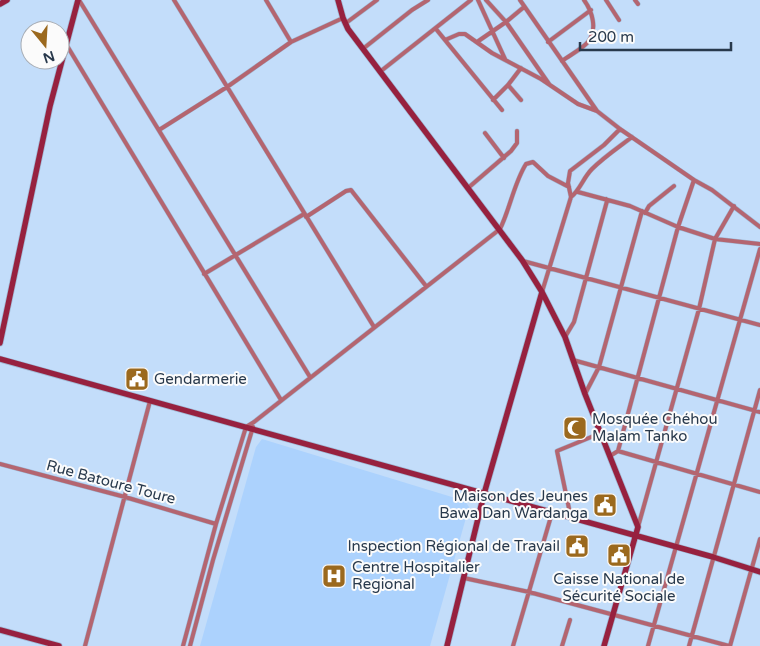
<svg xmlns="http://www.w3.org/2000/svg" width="760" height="646" viewBox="0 0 760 646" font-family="'Varela Round',sans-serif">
<rect width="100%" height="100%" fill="#c3ddfa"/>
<path fill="#acd2fd" d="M 262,439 L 465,501 L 469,507 L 430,646 L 200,646 L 256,447 Z"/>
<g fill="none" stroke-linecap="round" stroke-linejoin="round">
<g stroke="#a1b9d4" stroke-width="5">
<path id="street" d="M 79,0 L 310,377
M 174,0 L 374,327
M 266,0 L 291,42
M 478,0 L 505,59
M 486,0 L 506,22 L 524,7
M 520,0 L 597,111 L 620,129 L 694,180 L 712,190 L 760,227
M 606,0 L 619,20
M 635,0 L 638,4
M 346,23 L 377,0
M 436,29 L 502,110
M 445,40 L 459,34 L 465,34 L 492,53 L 541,79 L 578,104 L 597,111
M 477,42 L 506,22 L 549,84
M 548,42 L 591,10
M 66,44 L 281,400
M 364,48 L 412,10 L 428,0
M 562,61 C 570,55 582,49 588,42 C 598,29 592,11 584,0
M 381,71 L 471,0
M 508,85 L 521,100
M 493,100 L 508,85 L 521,68
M 620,129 L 604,145 L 570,171 L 568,183 L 571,197 C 580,190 583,178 592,169 C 604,157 619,147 632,137
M 159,130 L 227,87 L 291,42 L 343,18
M 485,133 L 504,158
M 468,188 L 511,151 L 517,143 L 517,131
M 578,192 L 630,206 L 678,227 L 715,239 L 699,309 L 638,527
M 734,206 L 715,239 L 760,244
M 645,213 L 649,206 L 674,186
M 306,217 L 346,191 L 351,190 L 426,286
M 523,261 L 760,325
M 204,274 L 304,214
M 542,292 L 571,197
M 565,337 L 574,322 L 607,201 L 606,199
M 573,360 L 760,412
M 585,394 L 599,367 L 642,211
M 618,451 L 678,227 L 694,180
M 610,456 L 618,451 L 760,492
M 0,464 L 125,497 L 216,524
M 571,518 L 557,451 L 601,433
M 464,578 L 529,592 L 729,646
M 85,646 L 150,401
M 183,646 L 216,524 L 246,427 L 254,422 L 500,229 C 510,209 514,183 526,164 L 533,162 L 548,176 L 569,187
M 190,646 L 213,560 L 253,427
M 513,646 L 552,513
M 562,646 L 570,620
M 648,646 L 760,249
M 689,646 L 760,390
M 730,646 L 760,539"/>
</g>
<g stroke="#a1b9d4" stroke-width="7">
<path id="secondary" d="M 338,0 L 343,18 L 348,29 L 522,260 L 542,292 L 565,337 L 585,394 L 638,527 L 604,646
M 0,4 L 7,0
M 0,343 L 50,106 L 78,0
M 0,359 L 713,557 L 760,572
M 0,630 L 59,646
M 447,646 L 484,494 L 542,292"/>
</g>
<use href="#street" stroke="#b46570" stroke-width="4"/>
<use href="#secondary" stroke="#97213f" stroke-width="5.5"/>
</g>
<defs>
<g id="civic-square" transform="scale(1.25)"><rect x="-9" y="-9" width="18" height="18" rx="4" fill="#9b691e" stroke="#fbfbfb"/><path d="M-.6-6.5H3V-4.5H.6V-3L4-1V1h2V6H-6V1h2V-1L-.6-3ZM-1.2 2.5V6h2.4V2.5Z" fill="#fff"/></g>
<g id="mosque-square" transform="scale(1.25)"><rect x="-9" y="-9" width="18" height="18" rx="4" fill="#9b691e" stroke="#fbfbfb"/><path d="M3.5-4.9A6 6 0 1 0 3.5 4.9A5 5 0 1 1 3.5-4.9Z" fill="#fff"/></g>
<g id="hospital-square" transform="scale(1.25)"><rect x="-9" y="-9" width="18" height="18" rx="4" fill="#9b691e" stroke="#fbfbfb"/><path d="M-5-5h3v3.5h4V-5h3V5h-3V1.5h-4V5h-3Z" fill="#fff"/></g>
</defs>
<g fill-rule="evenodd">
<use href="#civic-square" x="137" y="379"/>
<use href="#mosque-square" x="575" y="428"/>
<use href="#civic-square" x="605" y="505"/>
<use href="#civic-square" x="577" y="546"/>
<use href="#civic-square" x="619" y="555"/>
<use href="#hospital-square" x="334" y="576"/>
</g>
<g text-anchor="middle" stroke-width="4" stroke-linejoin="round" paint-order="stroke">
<g font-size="15" fill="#28394c" stroke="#fbfbfb" text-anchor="start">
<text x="154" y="384">Gendarmerie</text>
<text x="592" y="424">Mosquée Chéhou<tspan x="592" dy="17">Malam Tanko</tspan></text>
<text x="588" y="501" text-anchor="end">Maison des Jeunes<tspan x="588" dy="17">Bawa Dan Wardanga</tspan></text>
<text x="560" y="551" text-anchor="end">Inspection Régional de Travail</text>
<text x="352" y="572">Centre Hospitalier<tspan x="352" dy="17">Regional</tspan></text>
<text x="619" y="584" text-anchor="middle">Caisse National de<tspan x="619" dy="17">Sécurité Sociale</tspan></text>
</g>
<g font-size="15" fill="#28394c" stroke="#fbfbfb">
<text transform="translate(111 482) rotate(15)" y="5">Rue Batoure Toure</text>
</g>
</g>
<g transform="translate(45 45) rotate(162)"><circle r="24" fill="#fbfbfb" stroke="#a7adb5"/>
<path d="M0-4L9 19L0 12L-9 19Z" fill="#9b691e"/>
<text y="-8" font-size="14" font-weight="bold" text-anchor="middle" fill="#28394c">N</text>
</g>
<path d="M580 42v8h151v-8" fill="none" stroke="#28394c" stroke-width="2.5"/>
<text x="588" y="42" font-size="15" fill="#28394c" stroke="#fbfbfb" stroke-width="4" paint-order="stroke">200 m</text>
</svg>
